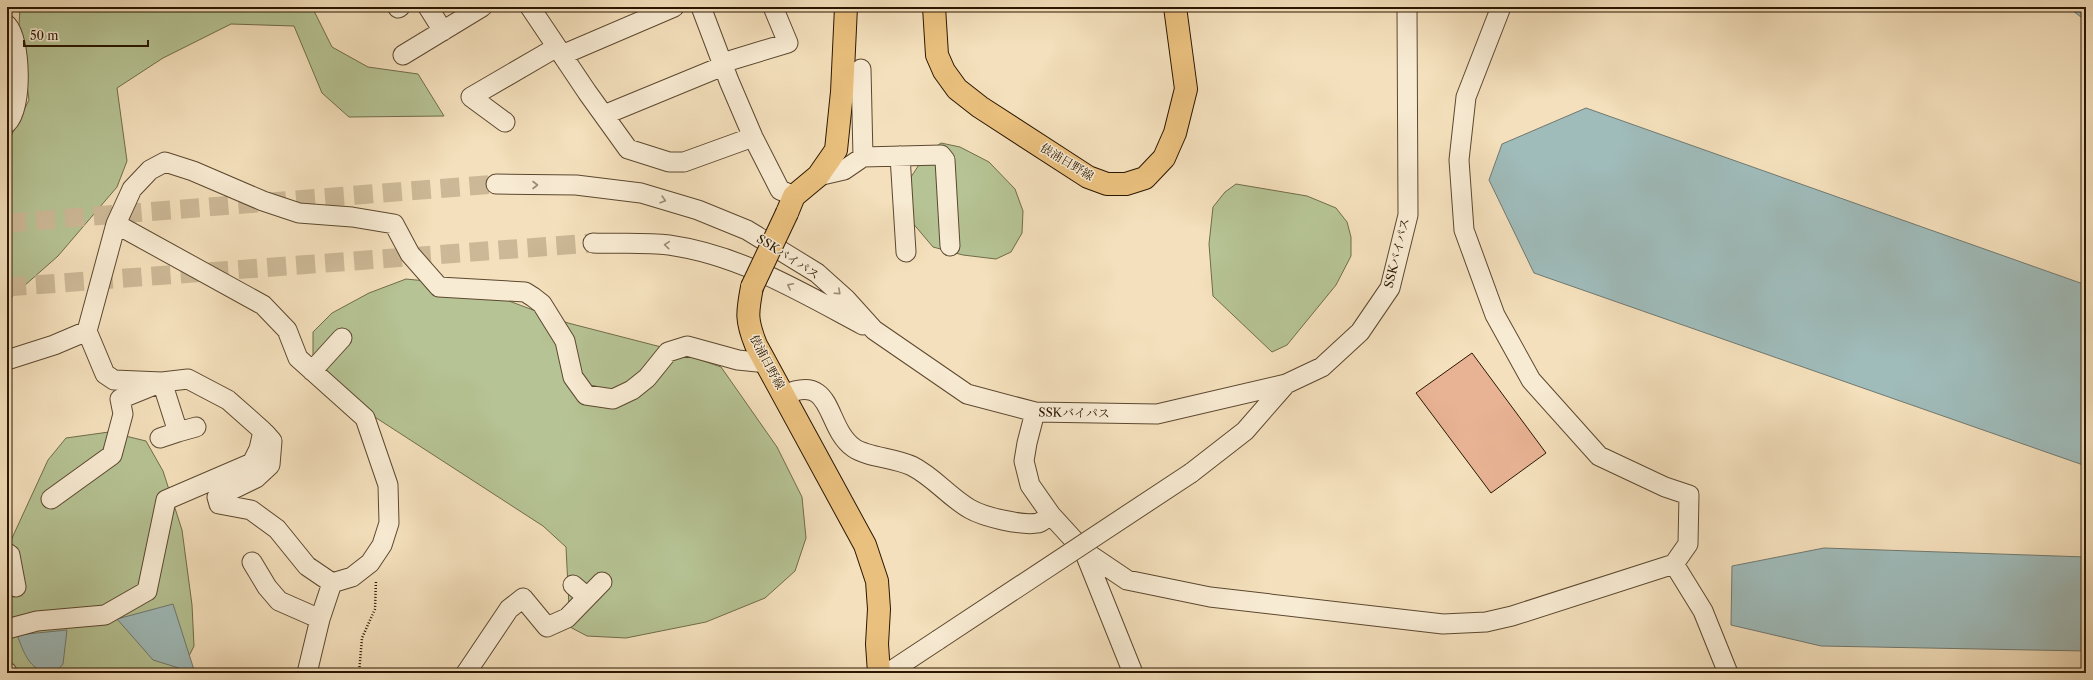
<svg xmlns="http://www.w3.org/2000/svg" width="2093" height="680" viewBox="0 0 2093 680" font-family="'Libre Caslon Text','Noto Serif JP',serif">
<rect width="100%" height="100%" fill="#f4e0bc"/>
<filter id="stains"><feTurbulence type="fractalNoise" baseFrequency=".005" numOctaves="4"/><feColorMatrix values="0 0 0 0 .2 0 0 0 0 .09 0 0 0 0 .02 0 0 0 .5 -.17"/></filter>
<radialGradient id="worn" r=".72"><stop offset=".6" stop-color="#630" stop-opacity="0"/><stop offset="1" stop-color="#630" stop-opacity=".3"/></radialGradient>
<path fill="#b6c394" stroke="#706c4a" d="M 20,7 L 312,7 L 332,47 L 368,67 L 418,74 L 444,116 L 349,117 L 322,93 L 294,26 L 231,24 L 163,58 L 117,88 L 127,161 L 117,187 L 58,256 L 7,301 L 7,144 L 29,100 L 19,26 Z
M 941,143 L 960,147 L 989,162 L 1015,189 L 1023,211 L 1022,233 L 1011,252 L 996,259 L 963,255 L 933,247 L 911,221 L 903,195 L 911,177 L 926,154 Z
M 1236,184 L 1307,196 L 1336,208 L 1347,222 L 1351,237 L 1351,256 L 1336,285 L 1287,345 L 1272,352 L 1213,296 L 1209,244 L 1213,207 L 1225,192 Z
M 406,279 L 466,285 L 568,323 L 669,349 L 721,367 L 777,447 L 802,497 L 806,538 L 795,571 L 765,598 L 706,622 L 626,638 L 587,636 L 570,627 L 566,547 L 543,526 L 364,410 L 313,360 L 313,332 L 332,313 L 369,293 Z
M 109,432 L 146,441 L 163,471 L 182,530 L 192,605 L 194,646 L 183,668 L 171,673 L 7,673 L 7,549 L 48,460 L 66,438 Z"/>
<path fill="#9fbbba" stroke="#707970" d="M 2068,7 L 2086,7 L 2086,21 Z
M 1586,108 L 2086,285 L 2086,466 L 1534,273 L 1489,180 L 1502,144 Z
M 1824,548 L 2086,557 L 2086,651 L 1821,646 L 1731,625 L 1732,566 Z
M 173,604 L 195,673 L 153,660 L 117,619 Z
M 67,630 L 63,664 L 55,673 C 30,673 25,655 17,635 Z"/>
<path fill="#e8b394" stroke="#2a1600" d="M 1472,353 L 1546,453 L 1491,493 L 1416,393 Z"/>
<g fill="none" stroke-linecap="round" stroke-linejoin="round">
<path stroke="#ccb896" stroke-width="19" stroke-dasharray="19 10" stroke-linecap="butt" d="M 7,223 L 496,184
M 7,287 L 593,243"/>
<g stroke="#5c482f" stroke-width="21">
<path id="minor" d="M 428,7 L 443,31
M 530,7 L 587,92 L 628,149 L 669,162 L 684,162 L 753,137
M 701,7 L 729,81 L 753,137 L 780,190 L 794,196
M 398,8 L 400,7
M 7,25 C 21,40 23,108 7,123
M 403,55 L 482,7
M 562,55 L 674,7
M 722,63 L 788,43 L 773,7
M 861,69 L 863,157 L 941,155 L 945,160 L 950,246
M 604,115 L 723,66
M 505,122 L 471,97 L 557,47
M 900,156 L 906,252
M 818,176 L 844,170 L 863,157
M 496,184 L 576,185 L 641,193 L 698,210 L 747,230 L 817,273 L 846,299 L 874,330 L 967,394 L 1035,412 L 1157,414 L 1286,384 L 1322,367 L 1360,332 L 1390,288 L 1408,215 L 1407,7
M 116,224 L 263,305 L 287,330 L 298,358 L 365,418 L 388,485 L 389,523 L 382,545 L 370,563 L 352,577 L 332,583 L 320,619 L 307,673
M 593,243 C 618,244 645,242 669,245 C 740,255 801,292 863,325
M 7,360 L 54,345 L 87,331 L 116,224 L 132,189 L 150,170 L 165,162 L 193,171 L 263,201 L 299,213 L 352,217 L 394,224 L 410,254 L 439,287 L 525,292 L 533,297 L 542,304 L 565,341 L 573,377 L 586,395 L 613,399 L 632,390 L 647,378 L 668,352 L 687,346 L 738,360 L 766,363
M 312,371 L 342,338
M 784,395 C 835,372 824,427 854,448 C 867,457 896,458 912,466 C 934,477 949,497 970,509 C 984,517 1022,526 1038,523 C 1042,522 1047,517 1051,515
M 1035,412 L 1027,443 L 1024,461 L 1030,485 L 1051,515 L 1084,551 L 1127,580 L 1210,597 L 1443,624 L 1486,622 L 1512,616 L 1674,564 L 1688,544 L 1689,495 L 1665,487 L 1599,456 L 1531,380 L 1495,315 L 1464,230 L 1459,160 L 1466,97 L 1501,7
M 178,432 L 196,427
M 265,433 L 272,441 L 270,465 L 256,478 L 217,497 L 219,504 L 251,510 L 277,529 L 307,566 L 332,583
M 1191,473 L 1245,431 L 1286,384
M 51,499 L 112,455 L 123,414 L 120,399 L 162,382 L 178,432 L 160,438
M 1084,551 L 1133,673
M 7,553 L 10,555 L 16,587
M 252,562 L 267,587 L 279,601 L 320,619
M 1674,564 L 1703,611 L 1728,673
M 573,585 L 587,597
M 7,629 L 37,621 L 105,615 L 147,591 L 166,500 L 252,463 L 259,449 L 263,431 L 228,400 L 188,379 L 162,382 L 114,380 L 105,374 L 87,331
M 7,672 L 7,673
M 466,673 L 509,609 L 523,598 L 547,627 L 567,618 L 602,582
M 888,673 L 938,640"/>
</g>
<g stroke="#2a1600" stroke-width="24">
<path id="major" d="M 934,7 L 937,55 L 944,71 L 957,89 L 980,107 L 1088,177 L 1107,184 L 1126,184 L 1145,178 L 1164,158 L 1175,133 L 1186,89 L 1175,7
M 787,213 L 794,196 L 818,176 L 836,150 L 842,92 L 846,7
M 752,287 C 747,313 746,320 756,345 L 865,545 L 877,581 L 879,609 L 877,644 L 879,673"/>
</g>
<path stroke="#2a1600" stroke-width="2.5" stroke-dasharray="1 2" stroke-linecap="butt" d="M 359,673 L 362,638 L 375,609 L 376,581"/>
<use href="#minor" stroke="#f8ebd3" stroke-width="19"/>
<use href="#major" stroke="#eac07e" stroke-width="22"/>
<g stroke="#5c482f" stroke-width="21" stroke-linecap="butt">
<path id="minor-bridge" d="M 938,640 L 1191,473"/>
</g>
<g stroke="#2a1600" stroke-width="24" stroke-linecap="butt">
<path id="major-bridge" d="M 752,287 L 787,213"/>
</g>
<use href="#minor-bridge" stroke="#f8ebd3" stroke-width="19"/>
<use href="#major-bridge" stroke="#eac07e" stroke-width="22"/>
</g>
<defs><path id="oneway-chevron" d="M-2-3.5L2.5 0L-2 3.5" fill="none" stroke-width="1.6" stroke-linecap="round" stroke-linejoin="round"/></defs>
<g stroke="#9b8b74">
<use href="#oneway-chevron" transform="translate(535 185)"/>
<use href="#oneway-chevron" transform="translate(663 200) rotate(16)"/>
<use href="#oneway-chevron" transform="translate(667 245) rotate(-175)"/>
<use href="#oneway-chevron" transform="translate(790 286) rotate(-153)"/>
<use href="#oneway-chevron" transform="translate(838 292) rotate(42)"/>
</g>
<g text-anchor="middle" stroke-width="3" stroke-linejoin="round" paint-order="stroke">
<g font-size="12" fill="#2a1600" stroke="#f8ebd3">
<text transform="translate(1067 162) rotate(31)" y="4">俵浦日野線</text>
<text transform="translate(1397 253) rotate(-76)" y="4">SSKバイパス</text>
<text transform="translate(788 257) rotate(33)" y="4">SSKバイパス</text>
<text transform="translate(767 362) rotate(62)" y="4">俵浦日野線</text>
<text transform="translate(1074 413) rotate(1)" y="4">SSKバイパス</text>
</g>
</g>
<rect width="2093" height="680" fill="none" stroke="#f4e0bc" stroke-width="24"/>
<rect x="8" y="8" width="2077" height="664" fill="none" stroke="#2a1600" stroke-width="2"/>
<rect x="12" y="12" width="2069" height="656" fill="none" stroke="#2a1600"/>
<path d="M24 40v6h124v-6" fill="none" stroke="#2a1600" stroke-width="2"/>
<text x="30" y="40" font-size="12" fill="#2a1600" stroke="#f8ebd3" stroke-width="3" paint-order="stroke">50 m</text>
<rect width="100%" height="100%" filter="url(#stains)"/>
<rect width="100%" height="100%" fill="url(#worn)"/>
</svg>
